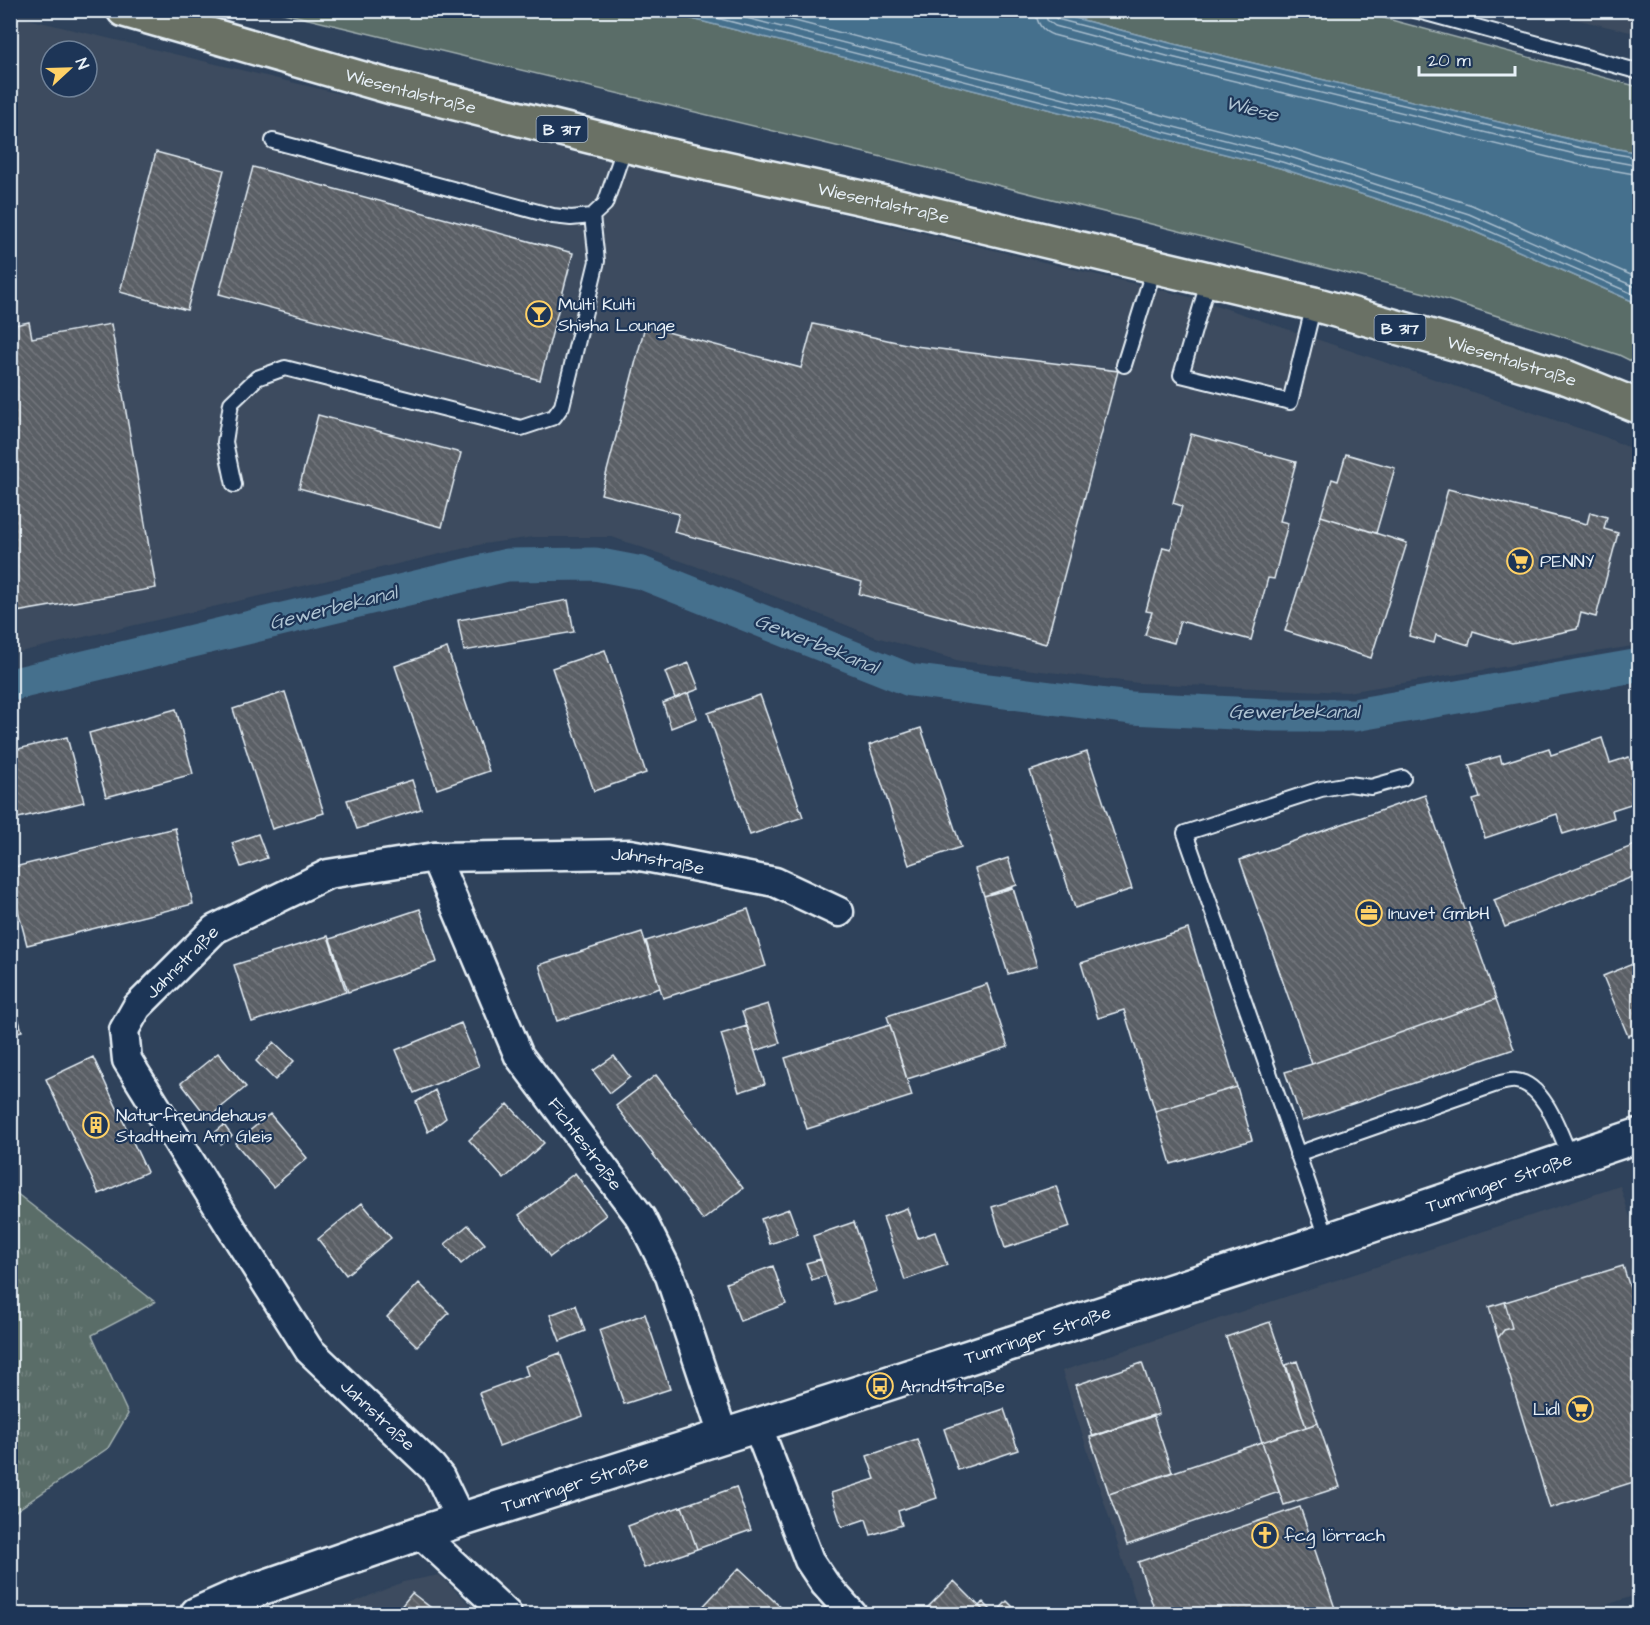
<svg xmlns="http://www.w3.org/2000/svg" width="1650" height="1625" viewBox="0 0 1650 1625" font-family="'Architects Daughter',sans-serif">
<defs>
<pattern id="park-tufts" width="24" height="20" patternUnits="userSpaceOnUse" patternTransform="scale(1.5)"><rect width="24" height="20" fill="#5a6d68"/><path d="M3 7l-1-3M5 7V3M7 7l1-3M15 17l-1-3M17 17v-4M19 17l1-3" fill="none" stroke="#72827e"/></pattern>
<pattern id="building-back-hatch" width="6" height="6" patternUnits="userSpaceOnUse" patternTransform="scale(1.5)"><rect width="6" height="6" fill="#5a5f65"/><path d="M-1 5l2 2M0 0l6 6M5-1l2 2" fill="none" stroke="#72767c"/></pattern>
</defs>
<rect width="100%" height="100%" fill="#2f425b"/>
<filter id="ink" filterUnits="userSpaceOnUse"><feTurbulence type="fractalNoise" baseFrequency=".0167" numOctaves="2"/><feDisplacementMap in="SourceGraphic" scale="12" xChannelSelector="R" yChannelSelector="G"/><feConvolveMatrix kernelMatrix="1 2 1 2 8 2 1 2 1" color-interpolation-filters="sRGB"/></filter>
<g filter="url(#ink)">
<path fill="#3c4b5e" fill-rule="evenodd" d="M 1540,11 L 1639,11 L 1639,34 Z
M 11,15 L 1198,299 L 1605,437 L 1639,452 L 1639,645 L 1347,692 L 1138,683 L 960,661 L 876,637 L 721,575 L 612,537 L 534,537 L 483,544 L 11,654 ZM 51,51 L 87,51 L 87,87 L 51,87 Z
M 1620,1186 L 1640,1248 L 1639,1594 L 1580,1614 L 1140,1614 L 1062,1371 Z
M 439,1575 L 480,1614 L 325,1614 L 403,1582 Z"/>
<path fill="#5a6d68" stroke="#a1afb0" stroke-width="1.5" d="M 275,11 L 661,11 L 1280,168 L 1464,227 L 1639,304 L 1639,365 L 1619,355 L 1429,294 L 957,175 Z
M 1048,11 L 1358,11 L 1639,87 L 1639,153 L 1582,142 L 1170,43 Z"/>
<path fill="url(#park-tufts)" stroke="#a1afb0" stroke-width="1.5" d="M 11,1189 L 155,1302 L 92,1335 L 128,1414 L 108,1448 L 11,1514 Z"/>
<path fill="#456f8d" stroke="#86a3b8" stroke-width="1.5" d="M 661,11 L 1048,11 L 1170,43 L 1582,142 L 1639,153 L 1639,304 L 1464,227 L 1280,168 Z"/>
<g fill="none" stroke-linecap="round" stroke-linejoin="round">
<path stroke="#a7bdcd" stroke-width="1.5" d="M 685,10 L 1282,162 L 1466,221 L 1640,297
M 715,10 L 1284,155 L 1469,214 L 1640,289
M 752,10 L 1287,147 L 1472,205 L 1640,279
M 1036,10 C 1036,23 1042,31 1053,35 L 1164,64 L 1577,164 L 1640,175
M 1045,10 L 1047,20 L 1055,26 L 1167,56 L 1579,155 L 1640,166
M 1052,10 L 1053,16 L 1057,19 L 1168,48 L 1581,148 L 1640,158"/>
<path stroke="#456f8d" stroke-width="33" d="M 10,685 L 507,565 L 595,564 L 642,573 L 910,680 L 1131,708 L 1276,715 L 1354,715 L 1640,665"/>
</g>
<path fill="url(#building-back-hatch)" stroke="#e8f1f8" stroke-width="1.5" d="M 156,152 L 224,170 L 187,310 L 120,292 Z
M 253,167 L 573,253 L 540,380 L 219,294 Z
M 29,322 L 32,338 L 111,324 L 156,588 L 10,613 L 10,326 Z
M 813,324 L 915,346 L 1118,371 L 1046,644 L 859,594 L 862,582 L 674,532 L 679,514 L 601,494 L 645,326 L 801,368 Z
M 318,415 L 461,453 L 442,527 L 299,488 Z
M 1191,434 L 1296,462 L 1280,521 L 1288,523 L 1274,579 L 1268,578 L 1251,640 L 1180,621 L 1174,643 L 1145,635 L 1152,612 L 1146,611 L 1163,547 L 1171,549 L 1182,506 L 1173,503 Z
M 1346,454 L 1395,468 L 1376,533 L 1321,516 L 1332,479 L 1338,481 Z
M 1448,489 L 1587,524 L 1590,512 L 1607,517 L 1604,529 L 1618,533 L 1596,617 L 1581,613 L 1577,629 L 1512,643 L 1473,631 L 1469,645 L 1436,635 L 1434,643 L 1409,636 Z
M 1321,516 L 1407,543 L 1371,658 L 1285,631 Z
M 568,600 L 574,632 L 464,651 L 458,620 Z
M 447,648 L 489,771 L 437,789 L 395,666 Z
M 605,650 L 646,773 L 594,791 L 552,668 Z
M 689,663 L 699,689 L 675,698 L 665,672 Z
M 285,692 L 324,813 L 272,829 L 233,709 Z
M 688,693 L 697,718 L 671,728 L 663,703 Z
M 760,695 L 803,817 L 750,835 L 708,713 Z
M 176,709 L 193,774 L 106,797 L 89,733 Z
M 921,728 L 961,847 L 909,865 L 869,745 Z
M 67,737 L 84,802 L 10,820 L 10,751 Z
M 1602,738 L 1610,763 L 1629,757 L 1640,790 L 1640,801 L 1612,810 L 1614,818 L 1563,834 L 1557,814 L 1485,838 L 1473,800 L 1480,798 L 1469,765 L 1500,756 L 1502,763 L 1549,748 L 1551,755 Z
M 1087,752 L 1132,889 L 1075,908 L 1030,771 Z
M 412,780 L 421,809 L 357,829 L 347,800 Z
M 1425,795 L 1496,999 L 1312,1064 L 1240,860 Z
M 175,828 L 193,904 L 27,945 L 10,879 L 10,868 Z
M 258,834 L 267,858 L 241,867 L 232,843 Z
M 1640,843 L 1640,874 L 1505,927 L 1494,900 Z
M 1008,858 L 1017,885 L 984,896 L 975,869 Z
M 1013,888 L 1037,966 L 1008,974 L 984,896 Z
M 420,909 L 437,962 L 348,992 L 330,939 Z
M 748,909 L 766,966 L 663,998 L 646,941 Z
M 1188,929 L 1237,1087 L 1155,1111 L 1124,1010 L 1098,1018 L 1081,963 Z
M 642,932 L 660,988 L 557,1021 L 539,965 Z
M 328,936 L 346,992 L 252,1022 L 234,965 Z
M 1640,961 L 1640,1031 L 1628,1036 L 1603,976 Z
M 987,984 L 1008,1047 L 907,1079 L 887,1016 Z
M 10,990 L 22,1031 L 10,1034 Z
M 1496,999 L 1514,1049 L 1302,1121 L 1285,1072 L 1312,1064 Z
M 768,1004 L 780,1043 L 755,1051 L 742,1012 Z
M 461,1023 L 479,1066 L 414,1093 L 396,1050 Z
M 890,1025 L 912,1096 L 807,1129 L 785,1058 Z
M 747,1026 L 765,1084 L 739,1092 L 721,1034 Z
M 274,1042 L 294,1061 L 275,1080 L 256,1061 Z
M 218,1053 L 246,1087 L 208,1118 L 181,1083 Z
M 614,1056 L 630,1077 L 610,1093 L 593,1071 Z
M 93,1057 L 147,1172 L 99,1194 L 46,1079 Z
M 656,1075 L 743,1188 L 703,1220 L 616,1106 Z
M 1237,1087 L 1252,1140 L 1171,1164 L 1155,1111 Z
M 435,1090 L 446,1118 L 428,1132 L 416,1102 Z
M 508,1104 L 544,1143 L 504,1179 L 469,1140 Z
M 270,1114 L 307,1158 L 273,1187 L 235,1143 Z
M 224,1125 L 232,1136 L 221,1144 L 213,1134 Z
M 575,1173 L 606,1215 L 550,1257 L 519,1215 Z
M 1056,1186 L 1070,1227 L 1005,1248 L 992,1207 Z
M 362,1203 L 391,1238 L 346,1275 L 318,1239 Z
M 907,1208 L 918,1238 L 935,1232 L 947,1265 L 905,1280 L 883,1217 Z
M 789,1209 L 798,1234 L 770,1244 L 761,1219 Z
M 854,1222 L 877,1291 L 836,1305 L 813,1236 Z
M 468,1225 L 485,1244 L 461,1264 L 445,1244 Z
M 821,1259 L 826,1275 L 812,1280 L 806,1263 Z
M 773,1266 L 786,1304 L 740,1321 L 726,1283 Z
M 1623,1266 L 1640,1319 L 1640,1480 L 1550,1508 L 1498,1338 L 1504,1330 L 1512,1328 L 1505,1302 Z
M 419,1283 L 449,1313 L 417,1346 L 387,1317 Z
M 1505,1302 L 1512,1328 L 1504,1330 L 1498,1338 L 1489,1307 Z
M 576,1305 L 585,1331 L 560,1341 L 550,1315 Z
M 645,1314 L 670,1389 L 624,1404 L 599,1330 Z
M 1270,1322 L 1306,1427 L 1262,1442 L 1226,1337 Z
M 560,1353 L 583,1416 L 499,1446 L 479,1393 L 528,1375 L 525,1366 Z
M 1297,1361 L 1318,1423 L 1306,1427 L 1286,1365 Z
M 1142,1363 L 1159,1414 L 1093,1437 L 1076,1385 Z
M 1004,1409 L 1018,1450 L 958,1470 L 944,1429 Z
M 1153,1415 L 1172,1472 L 1109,1494 L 1090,1437 Z
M 1318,1423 L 1340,1487 L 1284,1505 L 1262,1442 Z
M 917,1439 L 937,1498 L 898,1511 L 902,1525 L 871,1535 L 866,1519 L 842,1527 L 831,1493 L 875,1479 L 867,1456 Z
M 1262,1442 L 1279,1492 L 1127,1545 L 1109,1494 Z
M 736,1487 L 751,1530 L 697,1549 L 682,1506 Z
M 682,1506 L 697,1549 L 644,1568 L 628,1526 Z
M 1300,1507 L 1337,1614 L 1156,1614 L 1138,1562 Z
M 739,1568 L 788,1614 L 696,1614 Z
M 954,1581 L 987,1614 L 921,1614 Z
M 412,1593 L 439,1614 L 395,1614 Z
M 1007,1601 L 1020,1614 L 987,1614 L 979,1606 L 983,1602 L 995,1614 Z"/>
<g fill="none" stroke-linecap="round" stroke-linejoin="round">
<g stroke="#e8f1f8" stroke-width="18">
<path id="service" d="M 1415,10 L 1640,72
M 273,141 L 553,216 L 571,218 L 592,216 L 605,204 L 625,146
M 1209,279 L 1181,375 L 1290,402 L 1314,304
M 1124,365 L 1155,265
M 234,485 L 225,442 L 231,403 L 257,378 L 285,368 L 521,428 L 554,417 L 562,406 L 597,261 L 592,216
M 1297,1154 L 1494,1085 C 1501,1083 1509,1080 1516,1081 C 1545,1084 1561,1136 1571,1159
M 1328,1240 L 1185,833 L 1321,789 L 1349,784 L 1371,787 L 1403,778"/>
</g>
<g stroke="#e8f1f8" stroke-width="33">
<g id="minor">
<path id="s1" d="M 435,857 L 519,1056 L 641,1218 L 670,1276 L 723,1435"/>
<path d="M 757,1425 L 809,1560 L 825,1584 L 852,1614"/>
<path id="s2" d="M 461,1521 L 440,1477 L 432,1467 L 309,1350 L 232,1229 L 127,1060 L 124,1030 L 137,1007 L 215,929 L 328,874 L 435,857 L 630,854 L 775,882 L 839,912"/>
<path d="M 420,1533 L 507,1614"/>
</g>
</g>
<g stroke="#e8f1f8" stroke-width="38">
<g id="secondary">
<path id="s3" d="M 197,1614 L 235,1597 L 420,1533 L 880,1386 L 1328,1240 L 1640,1135"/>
</g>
</g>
<g stroke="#e8f1f8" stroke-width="38">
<g id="primary">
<path id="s4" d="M 124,10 L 391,87 L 662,154 L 899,206 L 1314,304 L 1461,345 L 1568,378 L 1640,407"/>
</g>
</g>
<use href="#service" stroke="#1d3557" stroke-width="14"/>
<use href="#minor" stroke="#1d3557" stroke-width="28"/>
<use href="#secondary" stroke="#1d3557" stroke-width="33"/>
<use href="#primary" stroke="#6a7165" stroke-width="33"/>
</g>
</g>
<defs>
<g id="bar-ring" transform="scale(1.35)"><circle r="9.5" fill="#1d3557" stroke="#ffd166" stroke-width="1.5"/><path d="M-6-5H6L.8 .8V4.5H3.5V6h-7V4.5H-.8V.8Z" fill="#ffd166"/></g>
<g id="supermarket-ring" transform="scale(1.35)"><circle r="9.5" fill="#1d3557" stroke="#ffd166" stroke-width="1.5"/><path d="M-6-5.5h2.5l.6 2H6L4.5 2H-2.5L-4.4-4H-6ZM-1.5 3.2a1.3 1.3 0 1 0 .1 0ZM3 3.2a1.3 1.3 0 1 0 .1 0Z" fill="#ffd166"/></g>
<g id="office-ring" transform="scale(1.35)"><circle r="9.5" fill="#1d3557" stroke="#ffd166" stroke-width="1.5"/><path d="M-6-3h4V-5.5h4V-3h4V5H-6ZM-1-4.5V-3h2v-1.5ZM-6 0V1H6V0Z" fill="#ffd166"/></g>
<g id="building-ring" transform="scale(1.35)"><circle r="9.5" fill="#1d3557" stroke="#ffd166" stroke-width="1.5"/><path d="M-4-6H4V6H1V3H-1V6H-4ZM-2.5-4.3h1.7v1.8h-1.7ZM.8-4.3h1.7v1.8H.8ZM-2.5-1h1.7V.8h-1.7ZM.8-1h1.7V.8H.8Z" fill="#ffd166"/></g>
<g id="bus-ring" transform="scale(1.35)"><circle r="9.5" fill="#1d3557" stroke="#ffd166" stroke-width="1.5"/><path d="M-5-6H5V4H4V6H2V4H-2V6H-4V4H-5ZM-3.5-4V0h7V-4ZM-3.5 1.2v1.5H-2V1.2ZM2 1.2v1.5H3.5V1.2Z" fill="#ffd166"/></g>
<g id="church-ring" transform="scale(1.35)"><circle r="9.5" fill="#1d3557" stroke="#ffd166" stroke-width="1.5"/><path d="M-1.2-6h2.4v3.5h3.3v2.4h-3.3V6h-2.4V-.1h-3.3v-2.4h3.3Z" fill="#ffd166"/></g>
</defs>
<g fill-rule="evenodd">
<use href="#bar-ring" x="539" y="314"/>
<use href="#supermarket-ring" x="1520" y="561"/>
<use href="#office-ring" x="1369" y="913"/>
<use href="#building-ring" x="96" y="1125"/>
<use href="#bus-ring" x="880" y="1386"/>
<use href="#supermarket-ring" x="1580" y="1409"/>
<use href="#church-ring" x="1265" y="1535"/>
</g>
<g text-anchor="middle" stroke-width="4.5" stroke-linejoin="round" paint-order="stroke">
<g fill="#1d3557" stroke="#abb9c8" stroke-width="1.5">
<rect x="536.5" y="116" width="51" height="26" rx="4.5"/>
<rect x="1374.5" y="315" width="51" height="26" rx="4.5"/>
</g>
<g font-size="16" font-weight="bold" fill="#e8f1f8">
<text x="562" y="135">B 317</text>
<text x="1400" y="334">B 317</text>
</g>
<g font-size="18" fill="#e8f1f8" stroke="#1d3557">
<text dy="6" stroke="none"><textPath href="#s4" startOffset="298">Wiesentalstraße</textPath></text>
<text dy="6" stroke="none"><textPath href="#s4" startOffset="784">Wiesentalstraße</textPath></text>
<text dy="6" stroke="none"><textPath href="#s4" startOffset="1432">Wiesentalstraße</textPath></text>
<text dy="6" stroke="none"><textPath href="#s2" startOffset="1198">Jahnstraße</textPath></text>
<text dy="6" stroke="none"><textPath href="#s2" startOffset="694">Jahnstraße</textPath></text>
<text dy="6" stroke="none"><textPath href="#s1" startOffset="326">Fichtestraße</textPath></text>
<text dy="6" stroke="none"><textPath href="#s3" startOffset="1372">Tumringer Straße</textPath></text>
<text dy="6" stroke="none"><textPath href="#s3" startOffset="886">Tumringer Straße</textPath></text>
<text transform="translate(378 1415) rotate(43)" y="6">Jahnstraße</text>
<text dy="6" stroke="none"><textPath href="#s3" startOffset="400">Tumringer Straße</textPath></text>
</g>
<g font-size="18" fill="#e8f1f8" stroke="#1d3557" text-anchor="start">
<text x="558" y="310">Multi Kulti<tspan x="558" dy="21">Shisha Lounge</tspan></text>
<text x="1540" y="567">PENNY</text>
<text x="1388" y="919">Inuvet GmbH</text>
<text x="116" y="1121">Naturfreundehaus<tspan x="116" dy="21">Stadtheim Am Gleis</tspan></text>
<text x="900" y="1392">Arndtstraße</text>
<text x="1560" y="1415" text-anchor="end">Lidl</text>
<text x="1284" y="1541">fcg lörrach</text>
</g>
<g font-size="20" font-style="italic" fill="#afc4d3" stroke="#1d3557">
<text transform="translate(1252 108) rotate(14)" y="7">Wiese</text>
<text transform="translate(333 607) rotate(-14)" y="7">Gewerbekanal</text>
<text transform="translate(817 643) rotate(22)" y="7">Gewerbekanal</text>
<text x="1294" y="718">Gewerbekanal</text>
</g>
</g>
<rect width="1650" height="1625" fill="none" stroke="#1d3557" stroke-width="36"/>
<rect x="18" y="18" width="1614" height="1589" fill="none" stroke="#e8f1f8" stroke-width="2" filter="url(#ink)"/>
<g transform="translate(69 69) rotate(68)"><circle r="28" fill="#1d3557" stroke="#6e8097" stroke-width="1.5"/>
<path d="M0-4.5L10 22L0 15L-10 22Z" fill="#ffd166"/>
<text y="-9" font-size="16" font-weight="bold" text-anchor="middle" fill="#e8f1f8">N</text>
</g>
<path d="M1419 66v9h96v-9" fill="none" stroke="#e8f1f8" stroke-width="3"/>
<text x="1428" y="66" font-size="18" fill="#e8f1f8" stroke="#1d3557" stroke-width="4.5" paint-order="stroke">20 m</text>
</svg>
